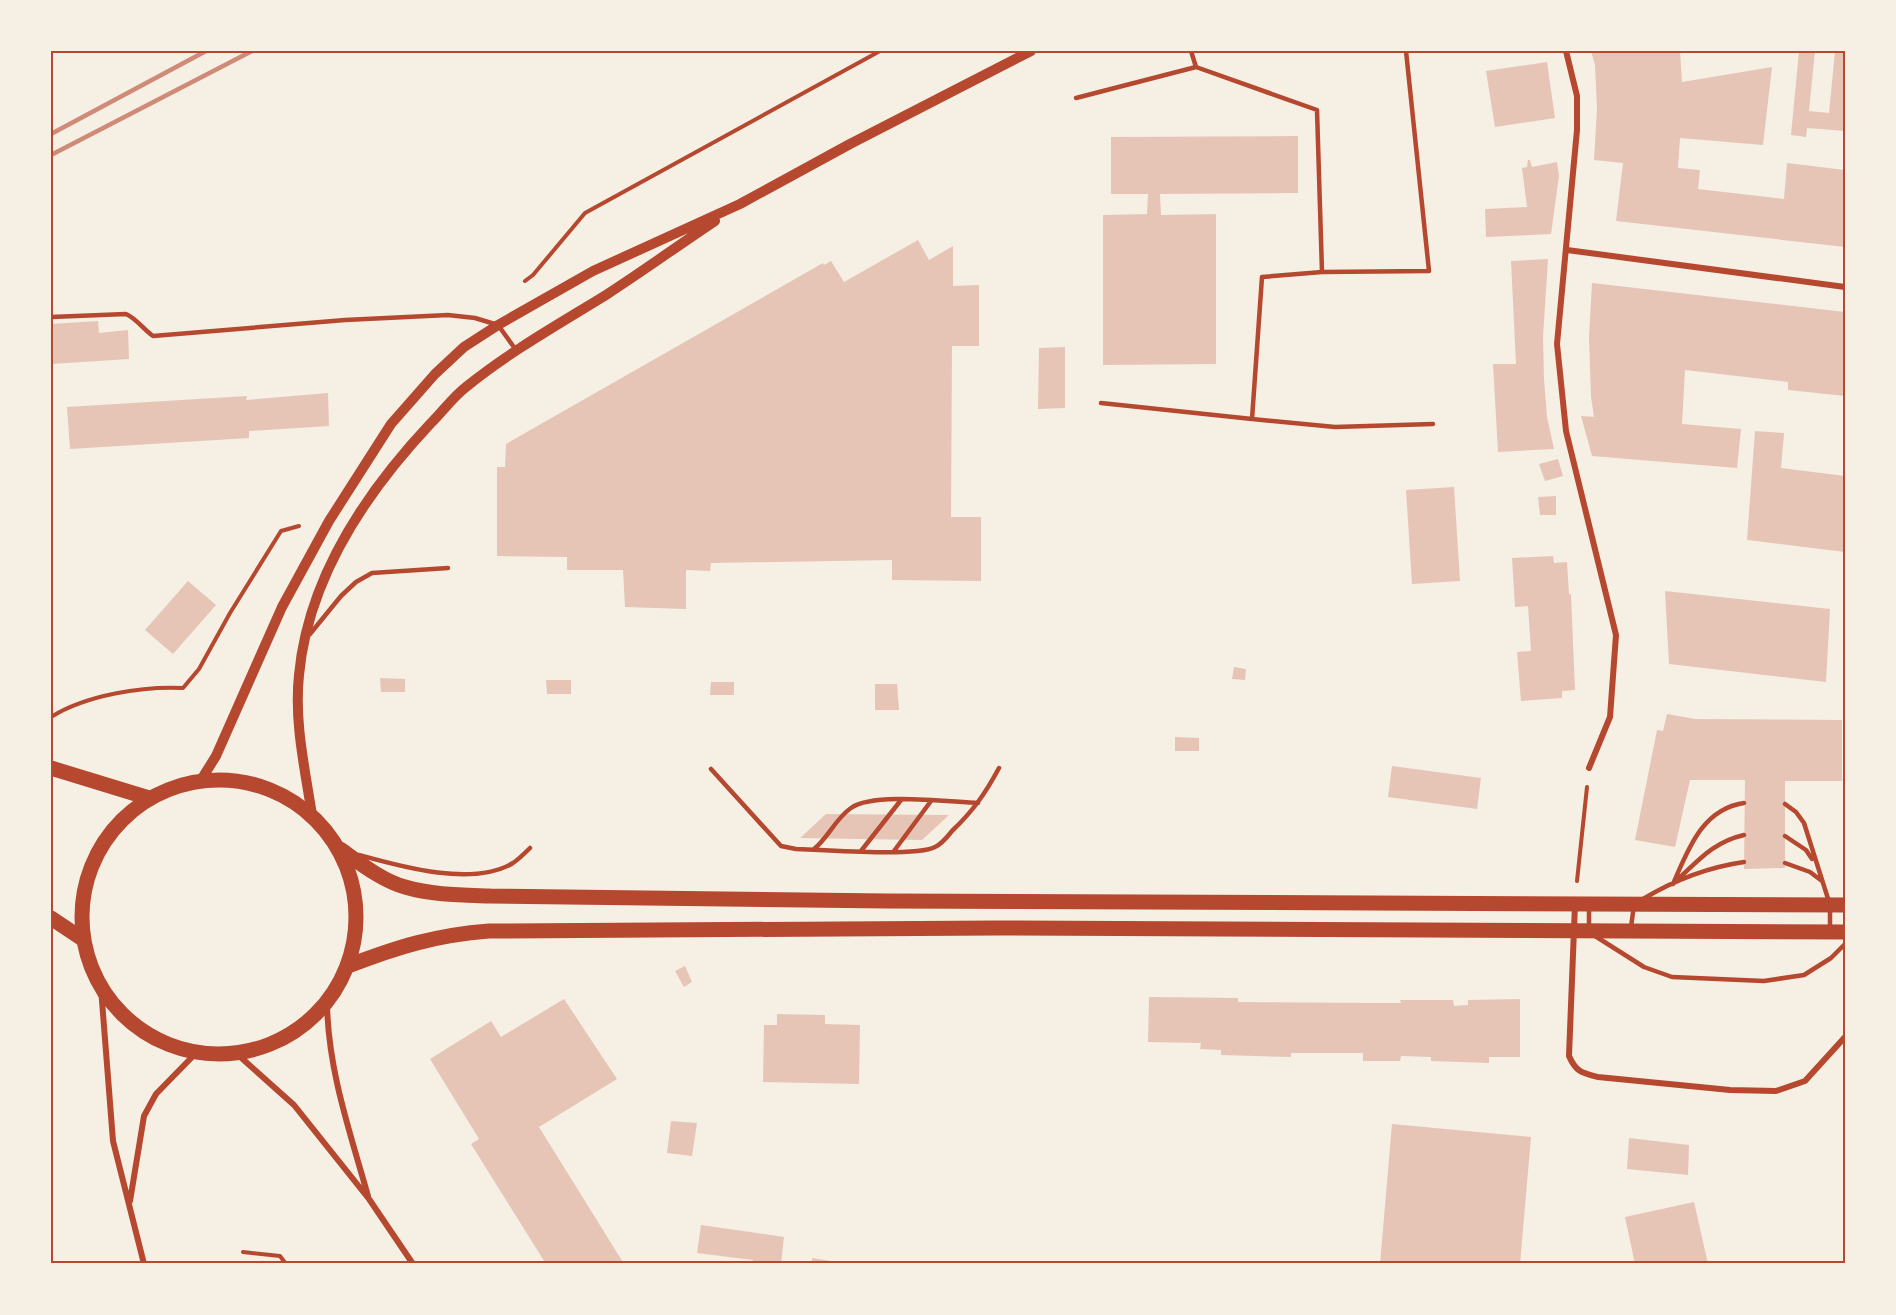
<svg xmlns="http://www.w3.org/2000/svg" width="1896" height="1315" viewBox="0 0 1896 1315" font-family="Manrope,sans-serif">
<rect width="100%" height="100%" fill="#f6efe4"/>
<path fill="#e6c5b7" d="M 1591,51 L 1680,51 L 1682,82 L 1772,67 L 1763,145 L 1680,138 L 1678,168 L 1700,170 L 1698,189 L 1784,199 L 1787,163 L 1845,170 L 1845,247 L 1616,221 L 1623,163 L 1594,160 L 1597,109 L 1595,65 Z
M 1799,51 L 1815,51 L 1809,111 L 1829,113 L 1835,51 L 1845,51 L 1845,131 L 1807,128 L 1806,137 L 1791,135 Z
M 1547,62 L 1555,118 L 1495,127 L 1486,71 Z
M 1298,136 L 1298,193 L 1160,194 L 1161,215 L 1216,214 L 1216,364 L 1103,365 L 1103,215 L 1147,214 L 1148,194 L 1111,194 L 1111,137 Z
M 1528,160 L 1530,160 L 1532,167 L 1557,162 L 1559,176 L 1551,234 L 1486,237 L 1485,209 L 1527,207 L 1522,168 L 1527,167 Z
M 918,240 L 929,260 L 953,246 L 953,286 L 979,285 L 979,346 L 952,346 L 951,517 L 981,517 L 981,581 L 892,580 L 892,560 L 711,563 L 710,571 L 686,570 L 686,609 L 625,607 L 623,570 L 567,570 L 567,557 L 497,556 L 497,467 L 505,467 L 506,444 L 823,263 L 824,265 L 831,261 L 844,282 Z
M 1548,259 L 1543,337 L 1544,379 L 1547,417 L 1554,449 L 1498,452 L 1493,364 L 1516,364 L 1511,261 Z
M 1592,283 L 1845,312 L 1845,396 L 1788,390 L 1788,382 L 1685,370 L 1682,424 L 1741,429 L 1737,468 L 1592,456 L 1581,416 L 1594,417 L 1591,397 L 1589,337 Z
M 98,321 L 99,333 L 128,330 L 129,359 L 51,364 L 51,324 Z
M 1065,347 L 1065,408 L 1038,409 L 1039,348 Z
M 328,393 L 329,426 L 249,431 L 249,438 L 70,449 L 67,407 L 247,396 L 246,400 Z
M 1755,431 L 1784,433 L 1781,468 L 1845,476 L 1845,552 L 1747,540 Z
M 1558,459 L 1563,476 L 1545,481 L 1539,464 Z
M 1454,487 L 1460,581 L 1412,584 L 1406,490 Z
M 1556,496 L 1556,515 L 1540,515 L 1538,497 Z
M 1553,556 L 1554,563 L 1567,562 L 1569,594 L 1571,594 L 1575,690 L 1562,691 L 1562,698 L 1521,701 L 1517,652 L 1531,651 L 1528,606 L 1515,607 L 1512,558 Z
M 188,581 L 216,605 L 173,654 L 145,630 Z
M 1665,591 L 1830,609 L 1826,682 L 1669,664 Z
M 1234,667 L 1246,669 L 1245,680 L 1232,679 Z
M 380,678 L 405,679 L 405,692 L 381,692 Z
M 546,680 L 571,680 L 571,694 L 547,694 Z
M 711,682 L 734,682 L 734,695 L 710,695 Z
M 875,684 L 897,684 L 899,710 L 875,710 Z
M 1667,714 L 1695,719 L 1842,720 L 1842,781 L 1785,781 L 1785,868 L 1744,869 L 1745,780 L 1690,780 L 1675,847 L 1635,840 L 1657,730 L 1663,731 Z
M 1175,737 L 1199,738 L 1199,751 L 1175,751 Z
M 1392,766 L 1481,778 L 1477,809 L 1388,797 Z
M 826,814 L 949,815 L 922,840 L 800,838 Z
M 685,966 L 692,982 L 684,987 L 675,971 Z
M 1149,997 L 1238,998 L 1238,1002 L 1376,1003 L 1401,1003 L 1400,1000 L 1453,1000 L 1454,1006 L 1468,1005 L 1468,1000 L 1520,999 L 1520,1057 L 1489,1057 L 1489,1063 L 1431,1061 L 1431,1057 L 1401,1056 L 1400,1061 L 1363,1061 L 1363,1053 L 1291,1053 L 1291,1057 L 1221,1055 L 1221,1050 L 1200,1049 L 1201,1043 L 1148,1042 Z
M 564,999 L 617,1079 L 539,1127 L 624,1264 L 546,1264 L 471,1144 L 479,1139 L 430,1059 L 491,1021 L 501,1037 Z
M 777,1014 L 825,1015 L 825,1024 L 860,1025 L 859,1084 L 763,1082 L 764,1025 L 777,1025 Z
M 671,1121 L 697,1123 L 692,1156 L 667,1153 Z
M 1392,1124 L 1531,1137 L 1520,1264 L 1380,1264 Z
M 1629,1138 L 1689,1145 L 1688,1175 L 1627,1169 Z
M 1694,1202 L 1708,1264 L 1654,1264 L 1654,1262 L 1635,1264 L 1625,1217 Z
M 701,1225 L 784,1237 L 781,1264 L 753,1264 L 753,1260 L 697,1253 Z
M 812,1258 L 843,1263 L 843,1264 L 812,1264 Z"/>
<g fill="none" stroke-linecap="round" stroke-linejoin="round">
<path stroke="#b5482f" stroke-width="4" d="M 525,281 L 533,275 L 585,213 L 880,51
M 51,717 C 86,695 143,686 183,688 L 199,669 L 230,613 L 281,531 L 299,526
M 1577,881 L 1587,787
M 243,1252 L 280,1256 L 286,1264"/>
<path stroke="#b5482f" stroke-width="4.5" d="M 1191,51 L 1196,67 L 1317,110 L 1322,272 L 1429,271 L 1406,51
M 1076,98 L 1196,67
M 51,317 L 126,314 C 137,319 143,329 153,336 L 345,320 L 448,315 L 475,318 L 498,325 L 516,350
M 1101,403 L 1252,419 L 1262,277 L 1322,272
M 1252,419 L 1335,427 L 1433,424
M 310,634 L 341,596 L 356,582 L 372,573 L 448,568
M 711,769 L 781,846 L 796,849 C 823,850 916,857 935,847 C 942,844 947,837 952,831 C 973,811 985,794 999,768
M 1785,804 L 1796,812 L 1804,823 L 1830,905 L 1830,930
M 1785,836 L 1806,850 L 1812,859
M 814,849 C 828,838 836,818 851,808 C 873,792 949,802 978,803
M 861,851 L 901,800
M 894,851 L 931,801
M 359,855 C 402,867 473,887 513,863 C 519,859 525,853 530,848
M 1785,863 L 1810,872 L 1822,881
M 1675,882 C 1698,861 1713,842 1744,835
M 1673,884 C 1688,850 1702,809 1744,803
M 1643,899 C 1673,881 1709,867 1744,862
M 1631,927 L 1634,905
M 1589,928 L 1589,906
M 1595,936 L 1644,967 L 1672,977 L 1764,981 L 1804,975 L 1831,958 L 1845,944"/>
<path stroke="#b5482f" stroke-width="6" d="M 1566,51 L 1577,96 L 1577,130 L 1557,344 L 1566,431 L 1616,635 L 1610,717 L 1589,768
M 1567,250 L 1845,287
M 1575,904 L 1569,1056 C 1576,1072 1582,1073 1598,1077 L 1730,1090 L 1776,1091 L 1805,1081 L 1845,1037
M 101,988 L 113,1141 L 144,1264
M 327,1003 C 328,1070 350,1132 368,1196
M 237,1054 L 294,1105 L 369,1199 L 413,1264
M 130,1201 L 144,1116 L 156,1094 L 196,1053"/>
<path stroke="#b5482f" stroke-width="10" d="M 201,780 L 216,756 L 282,607 L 329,521 L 391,424 L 435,374 L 464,347 L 498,325 L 593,271 L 740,204 L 850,144 L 1031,51
M 312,815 C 305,769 294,722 299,675 C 308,578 366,492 431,423 C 443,411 453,397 466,387 C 509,352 559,324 606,295 C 643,271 679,245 715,221"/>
<path stroke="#b5482f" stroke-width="15" d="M 51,768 L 149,798
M82 917a137 137 0 1 1 274 0a137 137 0 1 1-274 0Z
M 340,849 C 360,863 381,880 405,887 C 432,895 463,895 490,896 L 887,901 L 1845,905
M 51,918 L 84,940
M 348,966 C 397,947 436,935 489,931 L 996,928 L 1845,932"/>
<path stroke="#cf8b77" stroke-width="4.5" d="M 51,134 L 206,51
M 51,155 L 252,51"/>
</g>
<rect width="1896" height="1315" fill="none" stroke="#f6efe4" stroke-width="105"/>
<rect x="52" y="52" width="1792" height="1210" fill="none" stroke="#b5482f" stroke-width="2"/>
</svg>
